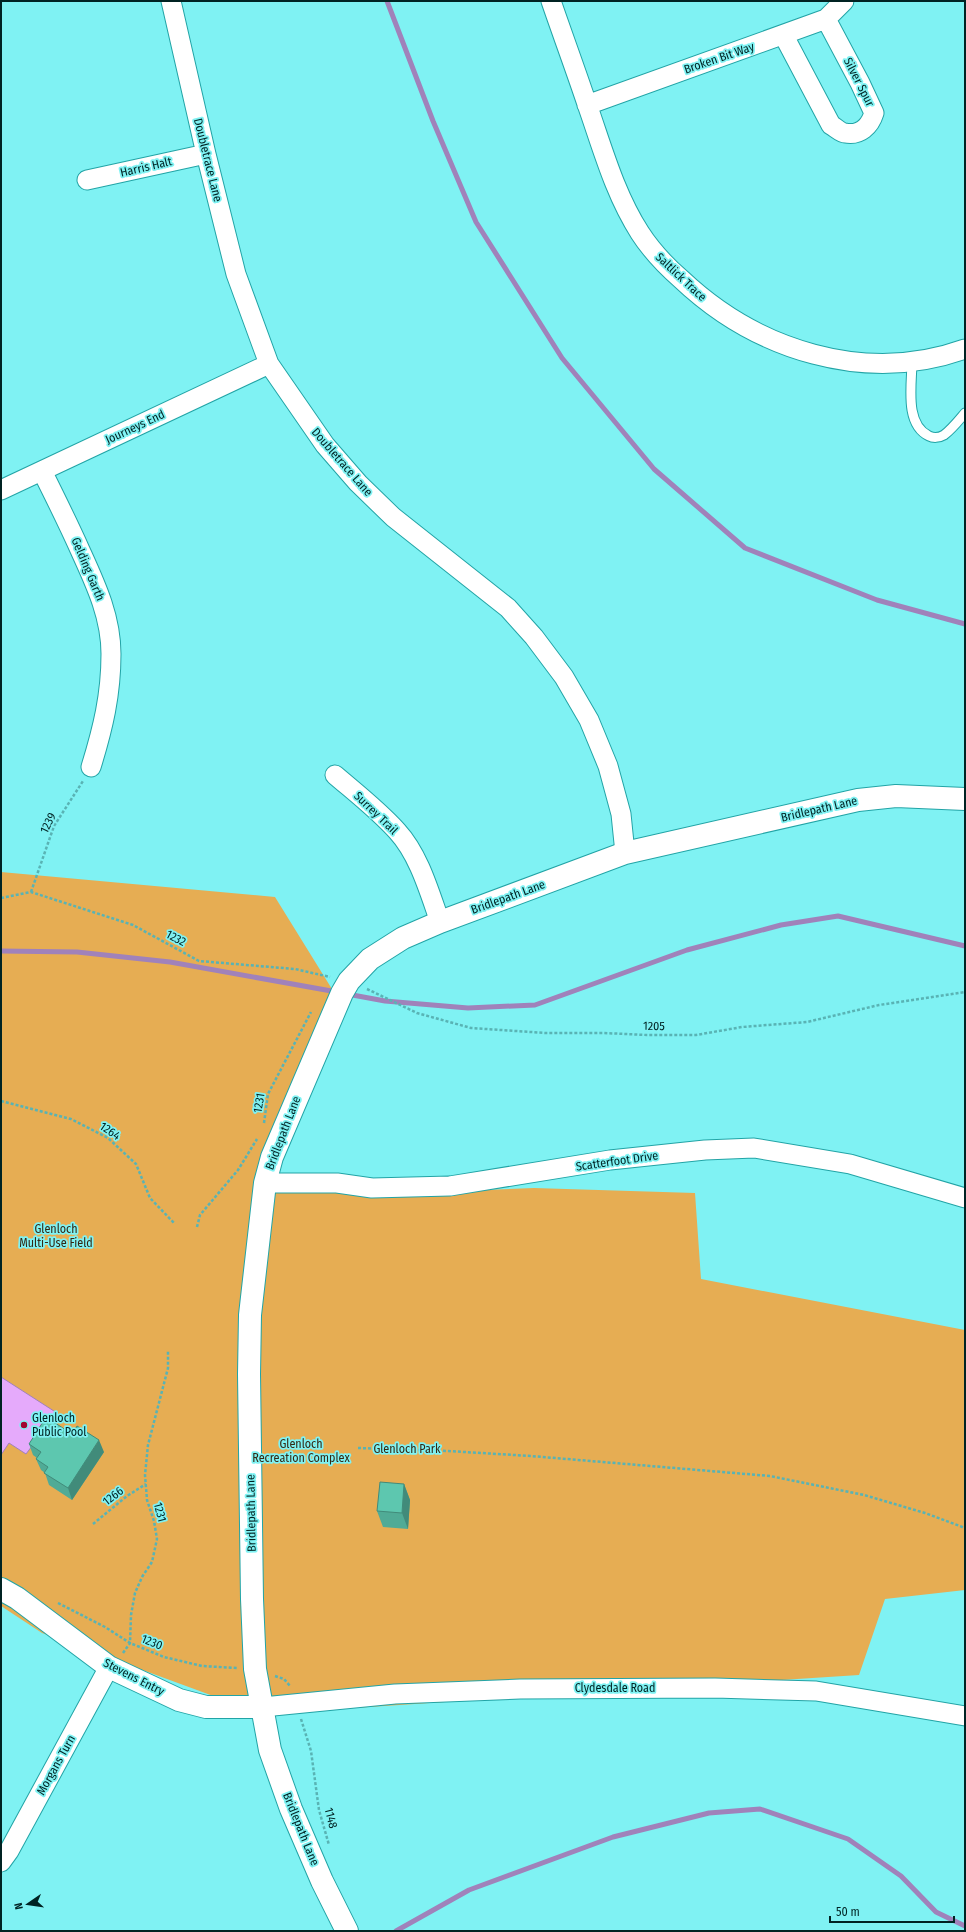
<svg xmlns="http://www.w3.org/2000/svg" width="966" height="1932" viewBox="0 0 966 1932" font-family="'Fira Sans Condensed',sans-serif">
<rect width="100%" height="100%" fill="#7ff2f3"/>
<path fill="#e6ad53" d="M 1,872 L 275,897 L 340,1002 L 265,1189 L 381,1194 L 534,1188 L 695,1193 L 701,1279 L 965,1330 L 965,1590 L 885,1599 L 859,1675 L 262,1714 L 42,1633 L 1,1606 Z"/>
<path fill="#e5aafb" stroke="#a082ba" d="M 1,1377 L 57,1413 L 26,1454 L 9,1443 L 1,1455 Z"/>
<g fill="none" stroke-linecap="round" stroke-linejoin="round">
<path stroke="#a082ba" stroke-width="5" d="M 387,1 L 433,121 L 476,222 L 562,358 L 654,469 L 745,548 L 877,600 L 965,624
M 1,951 L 77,952 L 170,962 L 337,992
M 347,994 L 385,1001 L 468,1008 L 535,1005 L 687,950 L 781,925 L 838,916 L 965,946
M 396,1931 L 469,1890 L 613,1837 L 709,1813 L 760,1809 L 848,1839 L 901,1876 L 936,1912 L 965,1926"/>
<g stroke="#22a4a6" stroke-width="11">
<path id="service" d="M 912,361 C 912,384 904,424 929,436 C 933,438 939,438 944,435 C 952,429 959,420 965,413"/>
</g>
<g stroke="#22a4a6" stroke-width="21">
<path id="minor" d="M 171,1 L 206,154 L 236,274 L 269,364 L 325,445 L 358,483 L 393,517 L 508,608 L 534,637 L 564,677 L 589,720 L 608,766 L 621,814 L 625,853
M 551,1 C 563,36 576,71 588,107 C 603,150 615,194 640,233 C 651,250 666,266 681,279 C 756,350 865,385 965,349
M 784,36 L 831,125 C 835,127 841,133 845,133 C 860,136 870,126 874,113 L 860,83 L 826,19
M 587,105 L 826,19 L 844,1
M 87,180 L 206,154
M 42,471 C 55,497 68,523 80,550 C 95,583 111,616 111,654 C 111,695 103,728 91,767
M 1,490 L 269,364
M 335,775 C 356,793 378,810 397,831 C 419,855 429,891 440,922
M 265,1183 L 337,1183 L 372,1188 L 450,1186 L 610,1160 L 705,1150 L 754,1148 L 850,1164 L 965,1198
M 263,1707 L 395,1694 L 520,1689 L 715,1688 L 816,1691 L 965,1716
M 1,1862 L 9,1851 L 109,1667"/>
</g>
<g stroke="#22a4a6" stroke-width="24">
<path id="tertiary" d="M 1,1589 L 17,1598 L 109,1667 L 179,1700 L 206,1707 L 263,1707
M 347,1931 L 322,1881 L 291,1809 L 270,1750 L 255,1669 L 252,1599 L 249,1374 L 250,1315 L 265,1183 L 272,1157 L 342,993 L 349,981 L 370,959 L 403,938 L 440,922 L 625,853 L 858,800 L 896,796 L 965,799"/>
</g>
<path stroke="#59b3b4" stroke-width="2.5" stroke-dasharray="3 2" stroke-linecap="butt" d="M 31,892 L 54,826 L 83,781
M 1,898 L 31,892 L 133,925 L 199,961 L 295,969 L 330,977
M 367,989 L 417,1013 L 471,1028 L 546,1033 L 604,1033 L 647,1035 L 696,1035 L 742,1027 L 807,1022 L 879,1005 L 965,992
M 1,1101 L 71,1119 L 108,1138 L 136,1164 L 150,1198 L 175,1224
M 264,1123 L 268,1094 L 311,1012
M 197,1227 L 200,1215 L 238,1170 L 257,1139
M 358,1448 L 448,1451 L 531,1456 L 770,1476 L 864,1495 L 925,1513 L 965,1528
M 93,1524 L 127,1496 L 146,1484
M 58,1603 L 105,1627 L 130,1643 L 164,1657 L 202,1666 L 237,1668
M 123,1653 L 130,1643 L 131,1615 L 135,1593 L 142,1577 L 152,1562 L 157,1539 L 154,1521 L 147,1500 L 145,1475 L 148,1445 L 168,1368 L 168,1351
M 275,1676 L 284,1679 L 290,1686
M 301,1719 L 311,1751 L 319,1810 L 329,1845"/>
<use href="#service" stroke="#fff" stroke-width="9"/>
<use href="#minor" stroke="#fff" stroke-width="19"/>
<use href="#tertiary" stroke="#fff" stroke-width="22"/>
</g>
<path fill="#50ab96" d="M 29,1444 L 104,1452 L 72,1500 L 49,1485 L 45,1473 L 41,1470 L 36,1459 L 37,1458 L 33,1455 Z
M 404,1484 L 410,1500 L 408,1529 L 383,1527 L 377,1511 Z"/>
<path fill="#418b7a" d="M 99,1440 L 104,1452 L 72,1500 L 68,1488 Z
M 404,1484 L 410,1500 L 408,1529 L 402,1513 Z"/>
<path fill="#5dc7af" stroke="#418b7a" d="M 46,1417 L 72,1434 L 77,1426 L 99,1440 L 68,1488 L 44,1473 L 48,1467 L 36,1459 L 41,1452 L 29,1444 Z
M 380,1482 L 404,1484 L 402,1513 L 377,1511 Z"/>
<circle fill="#a20331" stroke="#7ff2f3" stroke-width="1.5" cx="24" cy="1425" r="4"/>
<g text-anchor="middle" stroke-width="3.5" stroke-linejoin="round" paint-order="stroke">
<g font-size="12" fill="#002323" stroke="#7ff2f3">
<text transform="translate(719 58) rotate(-19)" y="4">Broken Bit Way</text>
<text transform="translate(859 82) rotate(63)" y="4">Silver Spur</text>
<text transform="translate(208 160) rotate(76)" y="4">Doubletrace Lane</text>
<text transform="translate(146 167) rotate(-13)" y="4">Harris Halt</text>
<text transform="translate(681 277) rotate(43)" y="4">Saltlick Trace</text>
<text transform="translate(135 427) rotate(-25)" y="4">Journeys End</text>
<text transform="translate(342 462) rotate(49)" y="4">Doubletrace Lane</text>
<text transform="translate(88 569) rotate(67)" y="4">Gelding Garth</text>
<text transform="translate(819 809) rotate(-13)" y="4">Bridlepath Lane</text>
<text transform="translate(376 813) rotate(44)" y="4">Surrey Trail</text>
<text transform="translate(48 823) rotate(-64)" y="4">1239</text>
<text transform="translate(508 897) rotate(-20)" y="4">Bridlepath Lane</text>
<text transform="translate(176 938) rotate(28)" y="4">1232</text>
<text transform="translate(654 1026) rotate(1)" y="4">1205</text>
<text transform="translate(259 1103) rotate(-80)" y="4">1231</text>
<text transform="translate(110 1131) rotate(34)" y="4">1264</text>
<text transform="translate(283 1133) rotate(-69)" y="4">Bridlepath Lane</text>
<text transform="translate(617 1161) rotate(-8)" y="4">Scatterfoot Drive</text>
<text transform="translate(113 1496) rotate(-38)" y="4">1266</text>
<text transform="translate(160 1512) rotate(76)" y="4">1231</text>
<text transform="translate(251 1513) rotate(-91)" y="4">Bridlepath Lane</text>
<text transform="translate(152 1642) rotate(22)" y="4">1230</text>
<text transform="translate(134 1677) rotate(27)" y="4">Stevens Entry</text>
<text x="615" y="1692">Clydesdale Road</text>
<text transform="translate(56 1765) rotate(-61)" y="4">Morgans Turn</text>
<text transform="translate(331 1818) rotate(76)" y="4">1148</text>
<text transform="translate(301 1829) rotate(68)" y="4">Bridlepath Lane</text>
</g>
<g font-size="12" fill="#352814" stroke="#7ff2f3">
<text x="56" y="1233">Glenloch<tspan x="56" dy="14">Multi-Use Field</tspan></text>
<text x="301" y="1448">Glenloch<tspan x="301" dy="14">Recreation Complex</tspan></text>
<text x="407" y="1453">Glenloch Park</text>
</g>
<g font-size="12" fill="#002323" stroke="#7ff2f3" text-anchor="start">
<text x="32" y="1422">Glenloch<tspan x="32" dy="14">Public Pool</tspan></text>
</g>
</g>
<rect width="966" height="1932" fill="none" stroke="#002323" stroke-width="4"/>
<g transform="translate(28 1904) rotate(257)" stroke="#7ff2f3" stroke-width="3" paint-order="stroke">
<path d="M0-3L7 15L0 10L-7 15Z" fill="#002323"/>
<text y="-6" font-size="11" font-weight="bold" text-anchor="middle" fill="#002323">N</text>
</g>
<path d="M830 1916v6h124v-6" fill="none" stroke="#002323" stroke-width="2"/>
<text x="836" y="1916" font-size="12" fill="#002323" stroke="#7ff2f3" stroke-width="3" paint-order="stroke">50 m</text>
</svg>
